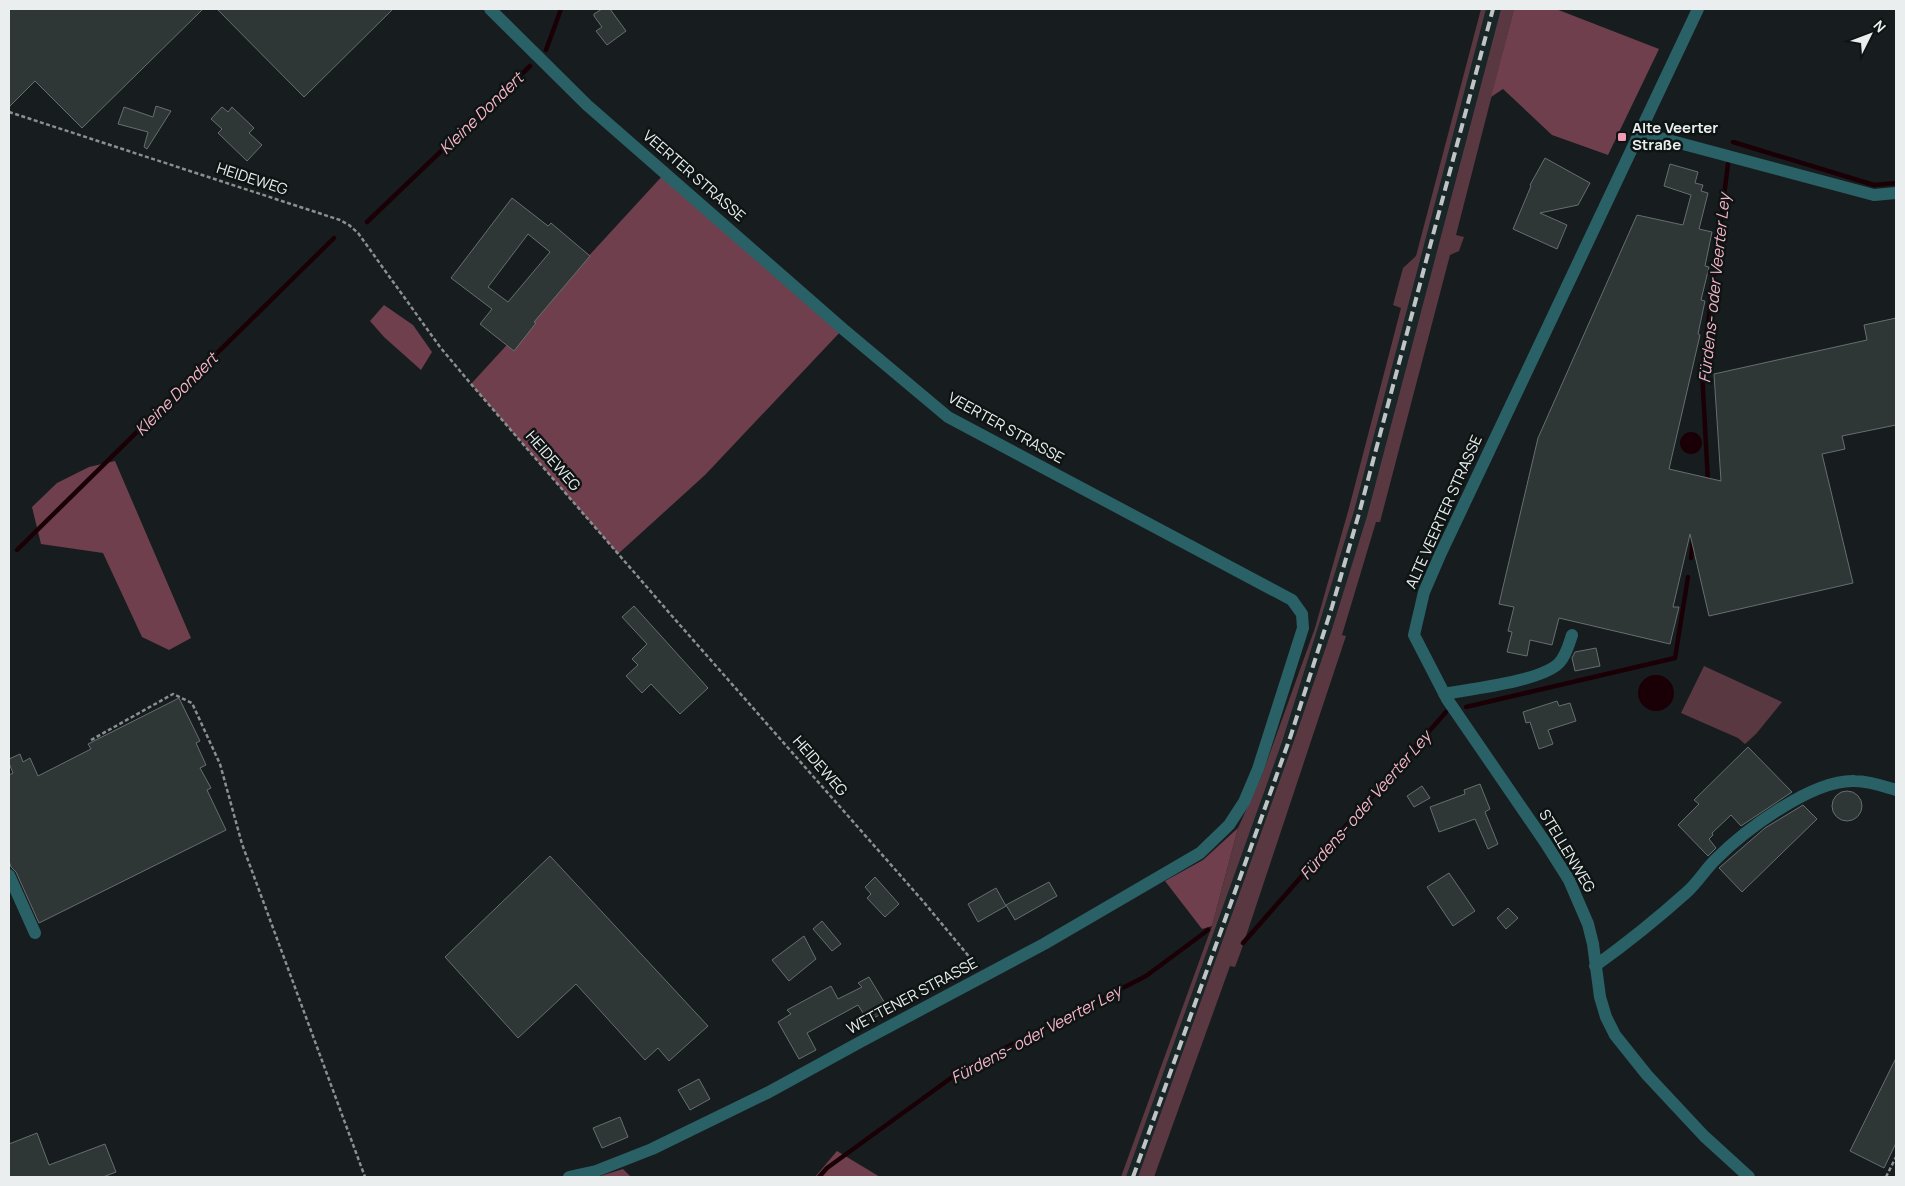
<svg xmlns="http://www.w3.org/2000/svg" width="1905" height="1186" viewBox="0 0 1905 1186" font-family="Manrope,sans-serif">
<rect width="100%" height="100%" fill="#171d1e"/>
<path fill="#182627" d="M 1486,9 L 1501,9 L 1367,516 L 1331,632 L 1296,735 L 1138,1177 L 1126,1177 L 1282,742 L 1325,605 Z"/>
<path fill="#5a3842" d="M 1481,9 L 1486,9 L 1354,511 L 1325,605 L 1282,742 L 1126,1177 L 1121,1177 L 1212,926 L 1238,828 L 1262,775 L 1315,628 L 1349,508 L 1401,308 L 1393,305 L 1403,268 L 1416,256 Z
M 1501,9 L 1514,9 L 1456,235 L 1464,237 L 1459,251 L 1450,255 L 1380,522 L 1376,522 L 1342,635 L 1346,636 L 1241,951 L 1235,967 L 1230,966 L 1154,1177 L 1138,1177 L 1296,735 L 1331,632 L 1367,516 Z
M 1704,666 L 1782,702 L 1756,734 L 1745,744 L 1738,738 L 1681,713 Z"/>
<path fill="#6f3f4d" d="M 1514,9 L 1556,9 L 1659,49 L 1608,155 L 1552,135 L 1503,89 L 1491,97 Z
M 665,173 L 843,329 L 705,475 L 618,554 L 471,384 Z
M 384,305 L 413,325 L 432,352 L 421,370 L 384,337 L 370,321 Z
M 115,461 L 191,638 L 169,650 L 142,637 L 103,553 L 41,544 L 32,507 L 57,483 L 89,467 Z
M 1238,828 L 1212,926 L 1202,929 L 1165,881 L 1203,860 Z
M 837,1151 L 880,1177 L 815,1177 Z
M 623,1169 L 631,1177 L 597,1177 Z"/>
<path fill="#1a0006" d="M1680 443a11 11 0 1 1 22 0a11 11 0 1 1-22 0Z
M1638 693a18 18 0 1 1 36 0a18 18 0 1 1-36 0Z"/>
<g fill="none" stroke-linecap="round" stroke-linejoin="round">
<path stroke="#1a0006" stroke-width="4.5" d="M 546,50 L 561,9
M 1733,142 L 1874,185 L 1896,183
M 367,222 L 530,66
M 1708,482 L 1702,371 L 1728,164
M 17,550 L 334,238
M 1691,558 L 1693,539
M 1466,707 L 1675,658 L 1688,577
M 1243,943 L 1446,712
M 819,1177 L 827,1168 L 962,1070 L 1146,976 L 1208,930"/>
</g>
<path fill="#2f3636" stroke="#676e6f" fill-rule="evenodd" d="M 9,9 L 203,9 L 82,128 L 35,81 L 9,107 Z
M 217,9 L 393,9 L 304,97 Z
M 602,9 L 610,9 L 626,31 L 607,45 L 596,31 L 602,27 L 594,16 L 594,14 Z
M 156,106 L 171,111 L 147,149 L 144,147 L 148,132 L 118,124 L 124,107 L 153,117 Z
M 222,107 L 228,112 L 232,107 L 254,128 L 249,133 L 262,145 L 247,161 L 218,133 L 222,129 L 211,119 Z
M 1545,158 L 1590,183 L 1578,205 L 1540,213 L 1567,225 L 1557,249 L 1513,229 L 1531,186 L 1530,185 Z
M 1670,164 L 1698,172 L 1695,183 L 1703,185 L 1701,191 L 1708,193 L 1699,229 L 1712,232 L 1705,266 L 1709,267 L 1701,300 L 1705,301 L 1698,334 L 1700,335 L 1669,469 L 1721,481 L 1714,374 L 1867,340 L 1864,325 L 1896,318 L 1896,425 L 1842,436 L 1845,449 L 1822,454 L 1853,583 L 1709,616 L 1690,534 L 1673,607 L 1679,607 L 1670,644 L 1559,618 L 1552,645 L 1530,640 L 1527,656 L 1507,652 L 1512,632 L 1508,631 L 1514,607 L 1499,604 L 1538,438 L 1637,215 L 1683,225 L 1691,195 L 1664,186 Z
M 512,198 L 548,226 L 551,223 L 590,256 L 534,322 L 536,323 L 514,351 L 480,324 L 492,309 L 451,278 ZM 528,234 L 550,252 L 508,302 L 488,287 Z
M 634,606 L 708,688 L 680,714 L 651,684 L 642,693 L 626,676 L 638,665 L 632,659 L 647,644 L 622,617 Z
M 1596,648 L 1600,666 L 1575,671 L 1572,658 L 1575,652 Z
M 179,698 L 200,741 L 196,743 L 206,765 L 200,768 L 211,788 L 207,790 L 226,830 L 39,923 L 16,872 L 11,867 L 9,861 L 9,775 L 13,773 L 9,763 L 9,759 L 20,754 L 23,762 L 30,758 L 38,776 L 91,749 L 88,744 Z
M 1557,701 L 1559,706 L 1570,703 L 1576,721 L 1548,730 L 1553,744 L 1539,749 L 1530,722 L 1526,723 L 1523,712 Z
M 1748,747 L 1792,792 L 1741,826 L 1731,815 L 1712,833 L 1713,835 L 1709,839 L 1716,848 L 1708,856 L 1678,825 L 1699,804 L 1694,800 Z
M 1480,784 L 1490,809 L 1485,812 L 1498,844 L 1488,849 L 1475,819 L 1439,832 L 1430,807 L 1465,794 L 1464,790 Z
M 1422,786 L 1430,798 L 1414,807 L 1407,796 Z
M1832 806a15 15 0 1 1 30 0a15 15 0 1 1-30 0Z
M 1803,805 L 1817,819 L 1742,892 L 1719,868 L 1765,828 Z
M 550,856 L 708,1026 L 669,1061 L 658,1048 L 645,1060 L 576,984 L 518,1038 L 445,957 Z
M 1449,873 L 1475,911 L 1453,926 L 1427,887 Z
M 875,877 L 899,904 L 885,917 L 867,898 L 871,894 L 865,887 Z
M 1049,882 L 1057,896 L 1015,920 L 1006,905 Z
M 996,888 L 1006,906 L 978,922 L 968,904 Z
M 1508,908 L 1518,918 L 1506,929 L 1497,918 Z
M 822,921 L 841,944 L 832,951 L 813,929 Z
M 804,936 L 816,959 L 789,981 L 772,960 Z
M 869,977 L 889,1010 L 868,1021 L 858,1005 L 807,1033 L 816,1050 L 799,1059 L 778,1022 L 791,1014 L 787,1010 L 831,986 L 838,999 L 862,987 L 858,983 Z
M 1896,1058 L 1896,1143 L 1884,1168 L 1850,1151 Z
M 699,1079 L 710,1099 L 690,1110 L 678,1090 Z
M 620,1117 L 628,1137 L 602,1148 L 593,1128 Z
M 37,1133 L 49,1165 L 105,1144 L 116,1172 L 103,1177 L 9,1177 L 9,1144 Z"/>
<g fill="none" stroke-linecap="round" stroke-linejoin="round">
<path stroke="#8a8f90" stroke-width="2.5" stroke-dasharray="4 2.5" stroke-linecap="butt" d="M 9,112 L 340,220 L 349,225 L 358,233 L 440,347 L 471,384 L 672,616 L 922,900 L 976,965
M 91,740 L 173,694 L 192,703 L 220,764 L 242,844 L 365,1177
M 1886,1177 L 1896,1157"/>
<path stroke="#2a6167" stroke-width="12" d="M 490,9 L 587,105 L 843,329 L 948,417 L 1292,600 L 1302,614 L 1303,628 L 1258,769 L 1244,802 L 1229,825 L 1200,853 L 1044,944 L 862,1041 L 769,1092 L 652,1149 L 596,1171 L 569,1177
M 1698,9 L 1440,555 L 1424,592 L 1414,635 L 1447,699 L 1545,842 L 1569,880 L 1588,924 L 1593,944 L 1600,997 L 1606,1017 L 1615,1035 L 1647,1075 L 1704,1136 L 1749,1177
M 1638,132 L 1874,195 L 1896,193
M 1444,694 C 1471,689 1542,681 1559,663 C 1566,656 1569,644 1572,635
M 9,875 L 35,933
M 1595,966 C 1627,943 1658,918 1687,892 C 1698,882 1705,870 1715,860 C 1744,831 1812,779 1855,781 C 1869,781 1883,786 1896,790"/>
<path stroke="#c0c4c5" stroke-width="4" stroke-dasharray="10 5" stroke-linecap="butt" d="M 1133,1177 L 1291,735 L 1332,607 L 1360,510 L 1493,9"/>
</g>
<rect fill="#f19ab3" stroke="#0e1414" stroke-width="2" x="1617" y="132" width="10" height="10" rx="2.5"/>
<g text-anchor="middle" stroke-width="5" stroke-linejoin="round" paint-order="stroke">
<g font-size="15" font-weight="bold" fill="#eaeeef" stroke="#0e1414" text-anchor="start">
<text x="1632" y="133">Alte Veerter<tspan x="1632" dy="17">Straße</tspan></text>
</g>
<g font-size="15" fill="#eaeeef" stroke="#0e1414">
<text transform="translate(694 176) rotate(41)" y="5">VEERTER STRASSE</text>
<text transform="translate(252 179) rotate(18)" y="5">HEIDEWEG</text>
<text transform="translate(1006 428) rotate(29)" y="5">VEERTER STRASSE</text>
<text transform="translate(553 461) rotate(49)" y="5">HEIDEWEG</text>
<text transform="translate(1444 512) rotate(-66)" y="5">ALTE VEERTER STRASSE</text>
<text transform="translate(820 766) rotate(49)" y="5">HEIDEWEG</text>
<text transform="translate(1567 851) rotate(59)" y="5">STELLENWEG</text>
<text transform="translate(912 996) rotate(-28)" y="5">WETTENER STRASSE</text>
</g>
<g font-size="16" font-style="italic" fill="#f8b6c8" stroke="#0e1414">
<text transform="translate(481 113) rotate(-44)" y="6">Kleine Dondert</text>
<text transform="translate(1714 288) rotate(-84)" y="6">Fürdens- oder Veerter Ley</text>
<text transform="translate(176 394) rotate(-45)" y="6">Kleine Dondert</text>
<text transform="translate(1365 805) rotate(-49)" y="6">Fürdens- oder Veerter Ley</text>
<text transform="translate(1036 1034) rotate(-28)" y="6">Fürdens- oder Veerter Ley</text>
</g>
</g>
<rect width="1905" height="1186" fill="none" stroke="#eaeeef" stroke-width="20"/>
<g transform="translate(1870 35) rotate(48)" stroke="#0e1414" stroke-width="4" paint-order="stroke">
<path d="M0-4L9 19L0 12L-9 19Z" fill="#eaeeef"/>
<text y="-8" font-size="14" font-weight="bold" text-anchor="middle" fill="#eaeeef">N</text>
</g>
</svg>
